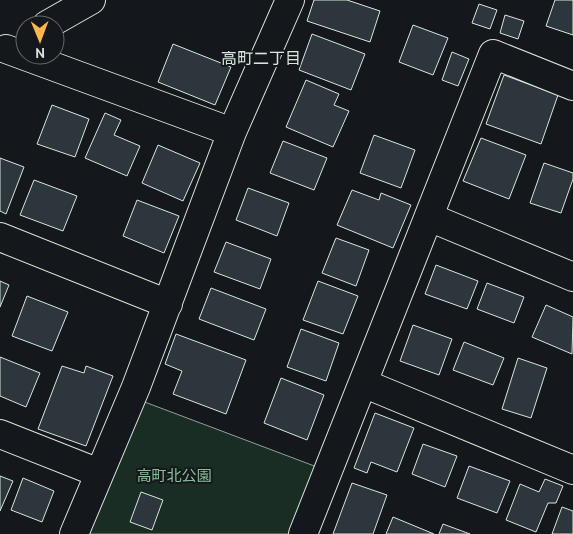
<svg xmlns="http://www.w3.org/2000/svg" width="573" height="534" viewBox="0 0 573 534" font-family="Cabin,'Noto Sans JP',sans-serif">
<rect width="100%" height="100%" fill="#14181c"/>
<path fill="#1a2d24" stroke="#939e99" d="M 142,401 L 317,467 L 290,534 L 87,534 Z"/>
<path fill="#2c363c" stroke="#d8e6dc" d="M 314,0 L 347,0 L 380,11 L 370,42 L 307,21 Z
M 555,0 L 573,0 L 573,35 L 546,26 Z
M 479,4 L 497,10 L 490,29 L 472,23 Z
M 505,15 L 524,21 L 518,39 L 500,33 Z
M 413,25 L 448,38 L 433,75 L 399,62 Z
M 312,34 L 365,54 L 351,90 L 299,70 Z
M 173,44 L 231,67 L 215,105 L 158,82 Z
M 452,52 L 469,59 L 458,86 L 442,80 Z
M 504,75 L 558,95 L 541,144 L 486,124 Z
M 306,80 L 339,94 L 334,105 L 349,111 L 333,147 L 286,127 Z
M 52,105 L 89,119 L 75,157 L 37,144 Z
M 105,113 L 121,120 L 114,135 L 140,146 L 127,176 L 85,158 Z
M 374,135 L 415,150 L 401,188 L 360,173 Z
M 481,138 L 526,155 L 509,199 L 463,181 Z
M 283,141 L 327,158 L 314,190 L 270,173 Z
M 158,145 L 200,163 L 183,201 L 142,183 Z
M 0,158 L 24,167 L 6,214 L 0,211 Z
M 544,163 L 573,173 L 573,179 L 561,213 L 530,203 Z
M 34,180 L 77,196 L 63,231 L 20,215 Z
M 248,188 L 289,203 L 277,236 L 236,220 Z
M 352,190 L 379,200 L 381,193 L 411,205 L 393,248 L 337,225 Z
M 137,200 L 179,216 L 164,253 L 123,236 Z
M 336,238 L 369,250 L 356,286 L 322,273 Z
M 226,242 L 271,259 L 260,289 L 214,272 Z
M 436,265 L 478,281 L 467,309 L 425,294 Z
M 0,281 L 9,285 L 0,307 Z
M 318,281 L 358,296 L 343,334 L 303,320 Z
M 487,283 L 524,297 L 514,323 L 477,309 Z
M 211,288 L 266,309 L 254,340 L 199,319 Z
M 27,296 L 68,312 L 52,351 L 12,336 Z
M 546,305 L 573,317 L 572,354 L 532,337 Z
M 413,325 L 452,339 L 439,375 L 400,361 Z
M 301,329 L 339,343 L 326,381 L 287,367 Z
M 176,334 L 246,360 L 226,414 L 173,394 L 182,371 L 165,364 Z
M 464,342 L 504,358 L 493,385 L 453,370 Z
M 0,357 L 40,373 L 26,407 L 0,396 Z
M 518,358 L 547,368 L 531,418 L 502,409 Z
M 62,366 L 84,373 L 86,366 L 113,376 L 86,446 L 38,429 Z
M 281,378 L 324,395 L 307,440 L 264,423 Z
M 375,413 L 414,428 L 397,472 L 371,462 L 367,473 L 354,468 Z
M 423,444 L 457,456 L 445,487 L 412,474 Z
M 469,466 L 510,481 L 497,513 L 457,498 Z
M 0,476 L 13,481 L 0,511 Z
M 23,478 L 54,491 L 42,522 L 11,510 Z
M 545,479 L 563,486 L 556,503 L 548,503 L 536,532 L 506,520 L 520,484 L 539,492 Z
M 352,483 L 387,495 L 373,534 L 333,534 Z
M 141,492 L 163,500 L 152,530 L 130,522 Z
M 562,507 L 573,511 L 573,534 L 552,534 Z
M 393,517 L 434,534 L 386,534 Z
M 443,524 L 470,534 L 439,534 Z"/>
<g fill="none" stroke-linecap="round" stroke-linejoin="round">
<g stroke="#d8e6dc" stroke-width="30">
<path id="minor" d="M 47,25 L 91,0
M 6,49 L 232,132
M 429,217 L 573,277
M 0,237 L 168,304
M 363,383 L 573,470
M 0,434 L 99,473
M 74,534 L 136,387 L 232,132 L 290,0
M 303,534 L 493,54 L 573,86"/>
</g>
<use href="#minor" stroke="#14181c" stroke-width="28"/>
</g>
<g text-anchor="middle" stroke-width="4" stroke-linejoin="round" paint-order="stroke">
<g font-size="15" fill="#8ac095" stroke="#14181c">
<text x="174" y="481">高町北公園</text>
</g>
<g font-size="16" fill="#d8e6dc" stroke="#14181c">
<text x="261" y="64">高町二丁目</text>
</g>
</g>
<g transform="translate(40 40) rotate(179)"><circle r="24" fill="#14181c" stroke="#626a69"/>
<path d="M0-4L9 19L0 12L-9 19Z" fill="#ffb74d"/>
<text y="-8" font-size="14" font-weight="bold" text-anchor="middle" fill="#d8e6dc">N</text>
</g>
</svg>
